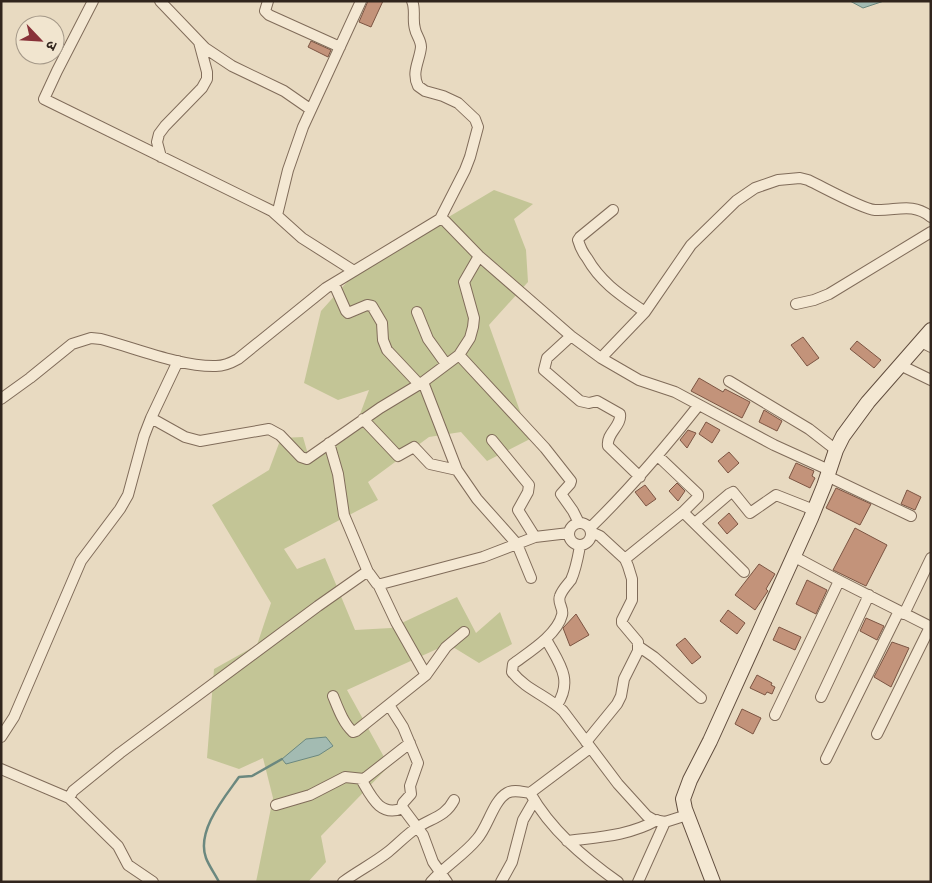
<svg xmlns="http://www.w3.org/2000/svg" width="932" height="883" viewBox="0 0 932 883" font-family="'Libre Baskerville','Noto Sans Devanagari',serif">
<rect width="100%" height="100%" fill="#e8dac1"/>
<path fill="#c3c596" d="M 494,190 L 533,204 L 514,219 L 526,250 L 528,282 L 489,325 L 530,439 L 487,461 L 461,432 L 429,437 L 368,482 L 378,500 L 284,549 L 297,569 L 325,558 L 355,630 L 391,628 L 457,597 L 476,633 L 500,612 L 512,644 L 479,663 L 448,644 L 347,690 L 389,766 L 321,836 L 326,862 L 308,882 L 256,882 L 273,798 L 263,758 L 239,769 L 207,758 L 214,669 L 257,645 L 271,603 L 212,505 L 269,470 L 281,438 L 303,437 L 309,458 L 359,417 L 369,390 L 338,400 L 304,383 L 321,311 L 356,272 Z"/>
<path fill="#a3bbb2" stroke="#6b887f" d="M 850,1 L 884,1 L 863,8 Z
M 326,737 L 333,746 L 319,755 L 286,764 L 282,759 L 306,739 Z"/>
<g fill="none" stroke-linecap="round" stroke-linejoin="round">
<path stroke="#6b887f" stroke-width="2.5" d="M 219,882 C 215,874 209,866 206,858 C 196,831 224,798 239,777 L 252,776 L 282,759"/>
</g>
<path fill="#c3937a" stroke="#7c5543" d="M 368,1 L 383,1 L 371,27 L 359,22 Z
M 311,41 L 331,50 L 328,57 L 308,47 Z
M 803,337 L 819,358 L 807,366 L 791,345 Z
M 857,341 L 881,360 L 874,368 L 850,349 Z
M 699,378 L 723,392 L 725,389 L 750,402 L 742,418 L 691,391 Z
M 764,410 L 782,421 L 777,431 L 759,422 Z
M 706,422 L 720,430 L 712,443 L 699,434 Z
M 688,430 L 696,433 L 687,448 L 680,440 Z
M 729,452 L 739,463 L 728,473 L 718,461 Z
M 796,463 L 814,471 L 812,476 L 815,478 L 810,488 L 789,478 Z
M 677,483 L 685,491 L 678,501 L 669,491 Z
M 645,485 L 656,499 L 646,506 L 635,492 Z
M 836,488 L 871,504 L 860,525 L 826,508 Z
M 907,490 L 921,497 L 915,510 L 901,504 Z
M 729,513 L 738,524 L 727,534 L 718,523 Z
M 855,528 L 887,545 L 866,586 L 833,570 Z
M 759,564 L 775,574 L 766,589 L 768,591 L 755,610 L 735,595 Z
M 807,580 L 827,590 L 816,614 L 796,604 Z
M 728,610 L 745,623 L 737,634 L 720,621 Z
M 576,614 L 589,635 L 570,646 L 563,628 Z
M 866,618 L 884,626 L 877,640 L 860,631 Z
M 779,627 L 801,637 L 795,650 L 773,640 Z
M 685,638 L 701,657 L 692,664 L 676,645 Z
M 892,642 L 909,648 L 891,687 L 874,677 Z
M 757,675 L 772,683 L 771,685 L 775,687 L 772,694 L 767,692 L 765,695 L 750,688 Z
M 742,709 L 761,718 L 753,734 L 735,724 Z"/>
<g fill="none" stroke-linecap="round" stroke-linejoin="round">
<g stroke="#806c5a" stroke-width="12">
<path id="street" d="M 93,1 L 57,71 L 44,99 L 272,211 L 302,238 L 354,271
M 160,1 L 205,48 L 232,66 L 284,91 L 310,109
M 268,1 L 265,11 L 269,15 L 340,47
M 161,157 L 157,142 L 159,134 L 165,126 L 202,88 L 207,79 L 207,72 L 199,42
M 613,210 L 580,237 L 578,240 C 580,247 583,253 587,258 C 601,283 622,296 645,312
M 277,215 L 288,170 L 303,127 L 361,1
M 440,219 L 445,221 L 479,256 L 571,336 L 601,358 L 639,380 L 675,392 L 774,445 L 829,470
M 334,284 L 346,311 L 348,313 L 367,305 L 372,306 L 382,323 L 383,340 L 387,350 L 419,384
M 796,304 L 814,300 L 829,294 L 931,232
M 417,312 L 428,339 L 446,364
M 571,336 L 547,358 L 544,370 L 580,401 L 589,403 L 597,401 L 620,414 C 622,426 606,433 608,446 L 640,477
M 921,342 L 931,347
M 459,355 L 545,448 L 571,481 L 570,484 L 561,494 L 573,511 L 579,523
M 601,358 L 645,312 L 691,245 L 736,201 L 755,188 L 778,180 L 800,178 L 808,180 C 823,187 862,209 875,210 C 897,211 912,202 931,217
M 900,365 L 931,380
M 729,381 L 809,429 L 836,450
M 423,382 L 457,470 L 477,499 L 517,544 L 531,578
M 1,399 L 30,378 L 72,344 L 91,338 L 101,339 C 135,348 181,367 216,366 C 224,366 231,363 238,359 L 326,288 L 440,219 L 465,170 L 470,157 L 478,127 L 475,119 L 458,103 L 443,96 L 425,91 L 418,86 C 411,72 420,60 421,47 C 421,40 416,35 415,29 C 412,19 416,10 412,1
M 151,418 L 185,437 L 200,441 L 269,429 L 280,435 L 301,457 L 307,459 L 380,408 L 423,382 L 459,355 L 470,338 L 473,327 L 474,318 L 464,282 L 479,256
M 363,419 L 398,456 L 414,447 L 430,464 L 457,470
M 492,440 L 529,485 L 528,492 L 518,510 L 535,537
M 329,443 L 338,474 L 344,515 L 368,572
M 827,476 L 911,516
M 683,512 L 744,572
M569 534a11 11 0 1 1 22 0a11 11 0 1 1-22 0Z
M 695,523 L 729,494 L 733,492 L 750,513 L 776,495 L 814,510
M 590,528 C 629,490 664,449 698,406
M 580,546 C 578,557 576,569 571,580 C 567,585 562,590 560,596 C 557,603 564,608 562,615 C 557,635 529,652 513,664 L 512,672 C 526,690 548,696 563,711 L 618,784 L 647,816 L 654,820 L 665,822 L 687,815
M 793,556 L 836,579 L 931,627
M 625,559 L 683,512 L 698,497 L 698,494 L 658,456
M 378,584 L 396,622 L 426,675
M 904,614 L 931,558
M 546,639 C 558,662 574,679 557,705
M 638,646 L 654,657 L 701,698
M 333,696 C 338,708 343,723 353,732 L 356,731 L 426,675 L 446,647 L 464,632
M 821,697 L 869,595
M 389,705 L 403,727 L 418,763 L 410,786 L 411,794 L 403,803 L 402,807 L 423,835 L 433,862 L 447,882
M 775,715 L 839,581
M 877,734 L 930,627
M 1,737 L 14,717 L 81,561 L 120,509 L 128,495 L 144,436 L 151,418 L 178,361
M 586,742 L 617,704 L 621,696 L 624,679 L 638,651 L 638,642 L 622,623 L 622,620 L 632,600 L 632,579 L 628,566 L 625,559 L 600,536 L 591,532
M 826,759 L 899,611
M 1,769 L 69,798 L 118,846 L 128,865 L 153,882
M 361,779 C 371,796 380,818 403,808
M 530,793 L 590,748
M 69,798 L 73,791 L 120,753 L 318,606 L 365,573 L 369,573 L 377,584 L 381,584 L 483,557 L 535,537 L 569,533
M 276,805 L 310,795 L 345,777 L 364,779 L 410,743
M 567,841 C 598,837 629,836 657,820
M 343,882 C 358,871 374,863 388,852 C 398,844 407,834 418,827 C 432,818 446,816 454,800
M 431,882 C 445,866 464,855 477,839 C 488,827 493,801 507,793 C 514,789 522,792 530,793 C 551,830 583,857 618,882
M 501,882 L 512,862 L 523,820 L 534,801
M 638,882 L 665,822"/>
</g>
<g stroke="#614d3e" stroke-width="16">
<path id="secondary" d="M 713,882 L 685,809 L 683,799 L 690,780 L 710,741 L 811,518 L 824,486 L 836,450 L 843,436 L 868,402 L 931,330"/>
</g>
<use href="#street" stroke="#f4e8d3" stroke-width="10"/>
<use href="#secondary" stroke="#f4e8d3" stroke-width="14"/>
</g>
<rect width="932" height="883" fill="none" stroke="#31251d" stroke-width="5"/>
<g transform="translate(40 40) rotate(115)"><circle r="24" fill="#f1e5cf" stroke="#a49888"/>
<path d="M0-4L9 19L0 12L-9 19Z" fill="#883138"/>
<text y="-8" font-size="14" font-weight="bold" text-anchor="middle" fill="#31251d">उ</text>
</g>
</svg>
